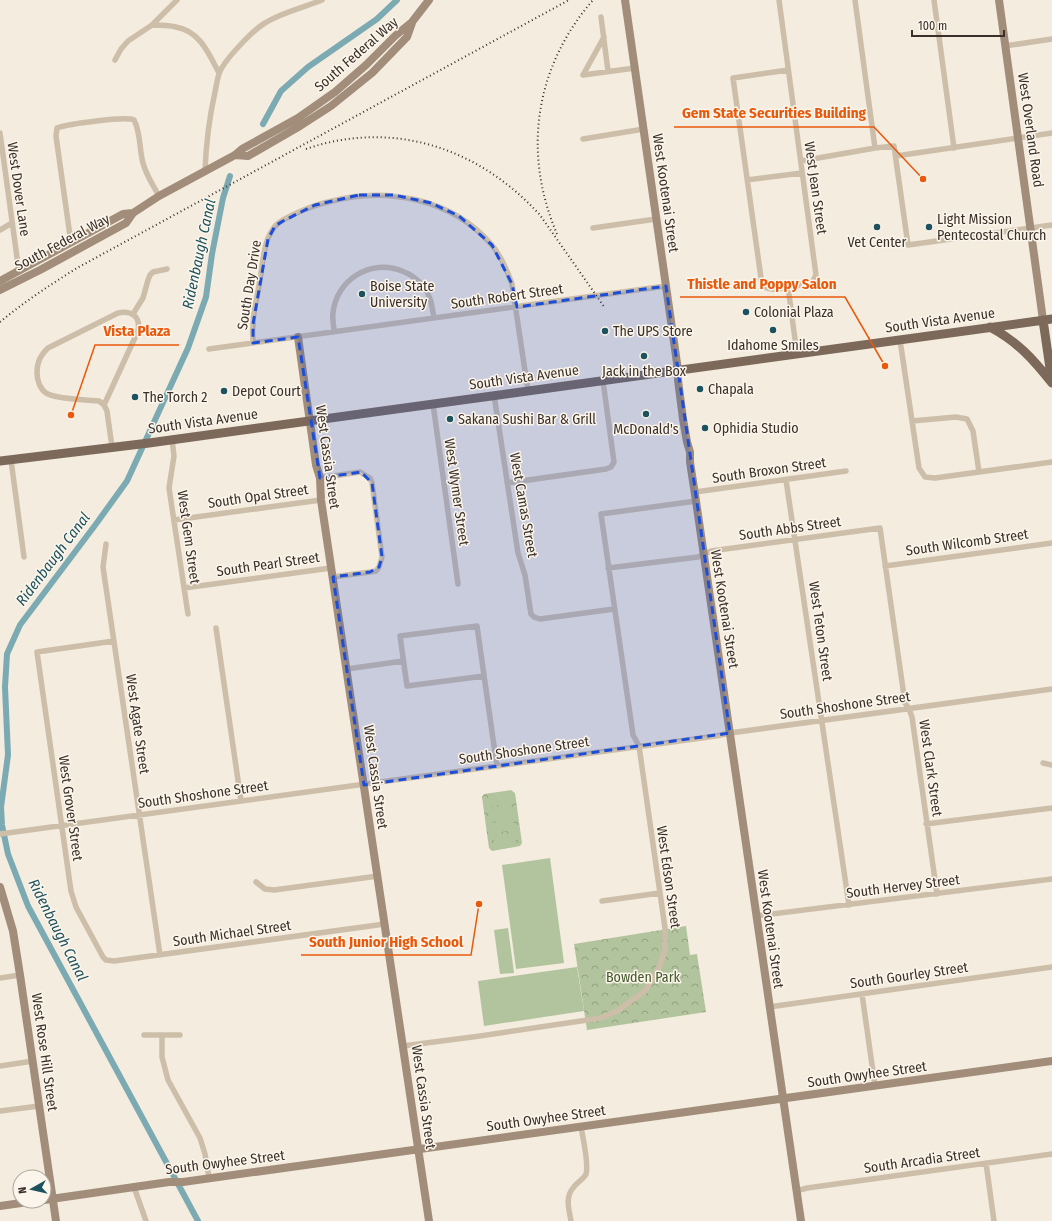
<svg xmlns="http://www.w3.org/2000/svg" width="1052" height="1221" viewBox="0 0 1052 1221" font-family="'Fira Sans Condensed',sans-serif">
<defs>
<pattern id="park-crowns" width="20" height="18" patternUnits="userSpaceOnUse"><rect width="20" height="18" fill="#b2c49d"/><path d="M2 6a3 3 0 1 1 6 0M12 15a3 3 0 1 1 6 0" fill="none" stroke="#92a080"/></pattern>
</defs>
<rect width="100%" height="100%" fill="#f4ecde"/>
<path fill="url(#park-crowns)" d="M 511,790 L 515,793 L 522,843 L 520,846 L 492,851 L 489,848 L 482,797 L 484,794 Z
M 686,926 L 690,955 L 697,954 L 706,1012 L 587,1030 L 574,944 Z"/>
<path fill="#b2c49d" d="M 509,793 L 511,803 L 489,807 L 488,797 Z
M 511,807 L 513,817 L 491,820 L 490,810 Z
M 513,820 L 515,830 L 493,833 L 491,823 Z
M 515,833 L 516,843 L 495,846 L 493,836 Z
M 550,858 L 564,963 L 516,969 L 502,865 Z
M 508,928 L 511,950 L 498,953 L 511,950 L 514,973 L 500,974 L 494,930 Z
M 577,967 L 584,1011 L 484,1026 L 478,981 Z"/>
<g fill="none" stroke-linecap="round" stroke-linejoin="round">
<path stroke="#7baab3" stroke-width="6" d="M 263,124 L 281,91 L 308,67 L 377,19 L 397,0
M 198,1221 L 28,906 L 8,854 L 2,825 L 1,807 L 8,755 L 5,687 L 7,654 L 20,625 L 96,524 L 127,481 L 188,348 L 206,297 L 212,254 L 223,198 L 230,176"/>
<path stroke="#cdbea9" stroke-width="5.5" d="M 779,0 L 816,275 L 812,283 L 788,287
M 855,0 L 875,148
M 934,0 L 954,148
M 601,17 L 608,71
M 152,25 C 160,25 168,25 176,27 C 200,31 209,54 219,73
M 1005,46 L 1052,39
M 115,60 L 121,49 L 128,41 L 152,25 L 177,0
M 788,70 L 733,78 L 762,285 C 770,292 778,289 788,287 L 797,354
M 583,75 L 635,68
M 583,75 L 604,37
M 0,133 L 19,272
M 583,139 L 644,129
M 896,156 L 1052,133
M 801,161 L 875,148 L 894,146 L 908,245 L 1052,225
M 205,171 C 206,144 209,119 215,92 C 216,87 217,80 219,74 C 223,61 253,30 265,23 C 282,12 303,8 322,0
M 747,180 L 802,173
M 593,228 L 656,219
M 0,230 L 12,223
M 71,243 L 56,136 L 57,128 C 68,124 125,116 134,120 C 141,133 139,149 143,163 C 146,175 153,185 159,196
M 133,314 L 143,298 L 148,280 L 150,275 L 153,272 L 167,269
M 334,332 C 334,326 332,319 333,313 C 336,280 371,258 402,271 C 410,274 418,279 424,287 C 431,296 432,307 434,318
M 900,340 L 919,468 L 925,477 L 935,478 L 1052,462
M 253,343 C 253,337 252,331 253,325 C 253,310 258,294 260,280 C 262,267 263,251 268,238 C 270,234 273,228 276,225 C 286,216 314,205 328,202 C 385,186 451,198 491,244 C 501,255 507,270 512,284 L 528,391
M 209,349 L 666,286
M 494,395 L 518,553 L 525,575 L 531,614 L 534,617 L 540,619 L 614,609
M 433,404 L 458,584
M 104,405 L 138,331 C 141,316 131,310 118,313 L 48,348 C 40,356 37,362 37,373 C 37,380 40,389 46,393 C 54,399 87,400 99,401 L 104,405 L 107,411 L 112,447
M 912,421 L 956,417 L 967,419 L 973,431 L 979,472
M 172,439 L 174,456 L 169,488 L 188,614
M 11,460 L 24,557
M 320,478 L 360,472 L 370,478 L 372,483 L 382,557 L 379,567 L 376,571 L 370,572 L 333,577
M 786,480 L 849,905
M 507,483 L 606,469 L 611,467 L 614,462 L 603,381
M 695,492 L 846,471
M 174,520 L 321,500
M 106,544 L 103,567 L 160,955
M 885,566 L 1052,543
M 608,568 L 698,557 L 711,551 L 880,528 L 905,703 L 909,709 L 912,717 L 937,894
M 184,588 L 331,568
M 216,628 L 241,801
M 114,641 L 37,652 L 71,891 L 76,907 L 103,957 L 106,960 L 114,961 L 385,924
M 347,669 L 403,661
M 484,676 L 407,686 L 400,636 L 477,626 L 496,760 L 497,765
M 1043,763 L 1052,765
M 926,824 L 1052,808
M 0,834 L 716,736 L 730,733 L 1052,689
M 256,882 L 265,889 L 274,890 L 378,876
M 602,901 L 660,893
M 756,916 L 1052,879
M 0,978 L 20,975
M 862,994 L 875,1086
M 769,1007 L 1052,967
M 144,1035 L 180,1035
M 162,1035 L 162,1057 L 168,1080 L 200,1138 L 205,1154 L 209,1178
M 403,1046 L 480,1036 L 601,1018 L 617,1011 L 645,991 L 658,970 L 665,950 L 665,928 L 639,746 L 633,735 L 601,514 L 696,501
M 0,1066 L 33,1061
M 0,1111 L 39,1106
M 986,1163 L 994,1221
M 134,1187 L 146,1221
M 796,1191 L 807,1188 L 1052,1154
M 571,1221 C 569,1210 565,1197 573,1188 C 577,1182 583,1180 586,1174 C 589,1164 583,1138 581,1127"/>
<path stroke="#a18d7a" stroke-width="8" d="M 625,0 L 678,370 L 678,380 L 683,419 L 687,442 L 690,452 L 690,462 L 696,501 L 801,1221
M 999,0 L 1043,320
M 235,155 L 248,156 L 300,126 L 331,106 L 372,73 L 407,37 L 412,23
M 0,281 L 123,214 L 133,213
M 0,290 L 40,270 L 126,223 L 133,213 L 159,196 L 235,155 L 242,149 L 298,118 L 335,92 L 366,65 L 395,36 L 412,22 L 429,0
M 298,337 L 316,465 L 320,478 L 321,500 L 429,1221
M 0,887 L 13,931 L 20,975 L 56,1221
M 44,1200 L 169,1182 L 183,1182 L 1052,1061
M 0,1206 L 35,1201"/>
<path stroke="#7c695a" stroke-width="9" d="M 1043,320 L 1052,382
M 990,327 C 1018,342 1033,359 1052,383
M 0,461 L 149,443 L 1052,319"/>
<path stroke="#3a3029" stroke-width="2" stroke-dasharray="1 3" stroke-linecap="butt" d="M 306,149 C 393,119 479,148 540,215 L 605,308
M 557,234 C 522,152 535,67 593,0
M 0,322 C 24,302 50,285 77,268 L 569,0"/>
</g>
<path fill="#1d4ed8" fill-opacity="0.2" stroke="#1d4ed8" stroke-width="3" stroke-dasharray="8 5" stroke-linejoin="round" d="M 359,195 L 394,195 L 431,203 L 459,216 L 492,245 L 512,284 L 517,307 L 666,286 L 730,733 L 364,785 L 333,577 L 370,572 L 379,567 L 382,557 L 372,483 L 361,472 L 320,478 L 298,337 L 253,343 L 253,324 L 268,239 L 275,226 L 283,221 L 315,205 Z"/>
<g fill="#1c525e" stroke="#fbf5eb" stroke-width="1.5">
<circle cx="877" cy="227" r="4"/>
<circle cx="929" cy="227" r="4"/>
<circle cx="362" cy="294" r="4"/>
<circle cx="746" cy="312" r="4"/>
<circle cx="773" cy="330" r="4"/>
<circle cx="605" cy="331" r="4"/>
<circle cx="644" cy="356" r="4"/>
<circle cx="700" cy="389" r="4"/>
<circle cx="224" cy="391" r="4"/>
<circle cx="135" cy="397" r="4"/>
<circle cx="646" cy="414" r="4"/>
<circle cx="450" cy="419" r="4"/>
<circle cx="705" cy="428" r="4"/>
</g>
<g text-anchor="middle" stroke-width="3" stroke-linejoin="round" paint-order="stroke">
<g font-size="14" fill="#3a3029" stroke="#fbf5eb">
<text transform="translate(356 54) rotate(-41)" y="5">South Federal Way</text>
<text transform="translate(1031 130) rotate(82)" y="5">West Overland Road</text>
<text transform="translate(816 188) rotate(82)" y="5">West Jean Street</text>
<text transform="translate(19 189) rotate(82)" y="5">West Dover Lane</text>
<text transform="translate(666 193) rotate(82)" y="5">West Kootenai Street</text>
<text transform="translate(62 242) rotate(-28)" y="5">South Federal Way</text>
<text transform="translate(249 285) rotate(-81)" y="5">South Day Drive</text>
<text transform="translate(507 296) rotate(-8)" y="5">South Robert Street</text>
<text transform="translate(940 320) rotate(-8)" y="5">South Vista Avenue</text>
<text transform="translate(524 377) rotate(-8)" y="5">South Vista Avenue</text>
<text transform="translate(203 421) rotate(-8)" y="5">South Vista Avenue</text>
<text transform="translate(328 457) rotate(82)" y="5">West Cassia Street</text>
<text transform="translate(769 470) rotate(-8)" y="5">South Broxon Street</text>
<text transform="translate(457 492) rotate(82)" y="5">West Wymer Street</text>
<text transform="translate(258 496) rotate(-8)" y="5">South Opal Street</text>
<text transform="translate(524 505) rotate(80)" y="5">West Camas Street</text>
<text transform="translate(790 528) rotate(-8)" y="5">South Abbs Street</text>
<text transform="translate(189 537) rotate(82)" y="5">West Gem Street</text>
<text transform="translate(967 542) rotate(-8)" y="5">South Wilcomb Street</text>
<text transform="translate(268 564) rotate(-8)" y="5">South Pearl Street</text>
<text transform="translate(725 609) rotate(81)" y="5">West Kootenai Street</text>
<text transform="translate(821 631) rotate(82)" y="5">West Teton Street</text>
<text transform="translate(845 705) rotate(-8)" y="5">South Shoshone Street</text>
<text transform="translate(138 724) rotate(82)" y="5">West Agate Street</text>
<text transform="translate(524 750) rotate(-8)" y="5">South Shoshone Street</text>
<text transform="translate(931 768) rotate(82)" y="5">West Clark Street</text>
<text transform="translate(376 777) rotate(82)" y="5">West Cassia Street</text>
<text transform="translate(203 794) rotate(-8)" y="5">South Shoshone Street</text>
<text transform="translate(71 808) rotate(82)" y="5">West Grover Street</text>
<text transform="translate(669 877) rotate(82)" y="5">West Edson Street</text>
<text transform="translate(903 886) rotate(-7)" y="5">South Hervey Street</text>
<text transform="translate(771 929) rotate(82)" y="5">West Kootenai Street</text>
<text transform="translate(232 933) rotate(-8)" y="5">South Michael Street</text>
<text transform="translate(909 975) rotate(-8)" y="5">South Gourley Street</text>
<text transform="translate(45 1052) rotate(82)" y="5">West Rose Hill Street</text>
<text transform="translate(867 1074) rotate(-8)" y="5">South Owyhee Street</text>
<text transform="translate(424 1097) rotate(82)" y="5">West Cassia Street</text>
<text transform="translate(546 1118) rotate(-8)" y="5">South Owyhee Street</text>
<text transform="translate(922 1160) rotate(-8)" y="5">South Arcadia Street</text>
<text transform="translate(225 1162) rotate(-7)" y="5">South Owyhee Street</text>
</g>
<g font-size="14" fill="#3a3029" stroke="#fbf5eb" text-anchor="start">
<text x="937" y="224">Light Mission<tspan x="937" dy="16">Pentecostal Church</tspan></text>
<text x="877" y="247" text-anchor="middle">Vet Center</text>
<text x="370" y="291">Boise State<tspan x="370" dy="16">University</tspan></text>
<text x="754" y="317">Colonial Plaza</text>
<text x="613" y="336">The UPS Store</text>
<text x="773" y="350" text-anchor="middle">Idahome Smiles</text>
<text x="644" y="376" text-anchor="middle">Jack in the Box</text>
<text x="708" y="394">Chapala</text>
<text x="232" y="396">Depot Court</text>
<text x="143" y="402">The Torch 2</text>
<text x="458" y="424">Sakana Sushi Bar &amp; Grill</text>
<text x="713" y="433">Ophidia Studio</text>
<text x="646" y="434" text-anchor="middle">McDonald's</text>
</g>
<g font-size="14" fill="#43592b" stroke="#fbf5eb">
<text x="643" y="982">Bowden Park</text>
</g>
<g font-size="15" font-style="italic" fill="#1c525e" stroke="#fbf5eb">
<text transform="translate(199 254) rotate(-78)" y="5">Ridenbaugh Canal</text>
<text transform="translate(53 559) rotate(-53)" y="5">Ridenbaugh Canal</text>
<text transform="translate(58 930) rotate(63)" y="5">Ridenbaugh Canal</text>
</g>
</g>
<path fill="none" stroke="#e8590c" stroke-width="1.5" d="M923 179L874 127H674M885 366L845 297H680M71 415L95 345H179M479 904L471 955H301"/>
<g fill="#e8590c" stroke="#fbf5eb" stroke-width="1.5">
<circle cx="923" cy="179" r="4"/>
<circle cx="885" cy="366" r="4"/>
<circle cx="71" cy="415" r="4"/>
<circle cx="479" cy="904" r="4"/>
</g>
<g font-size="15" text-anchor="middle" font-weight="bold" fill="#e8590c" stroke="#fbf5eb" stroke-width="3" stroke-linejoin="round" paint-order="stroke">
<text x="774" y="118">Gem State Securities Building</text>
<text x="762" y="289">Thistle and Poppy Salon</text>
<text x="137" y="336">Vista Plaza</text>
<text x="386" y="947">South Junior High School</text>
</g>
<g transform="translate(32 1189) rotate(262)"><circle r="19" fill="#fbf5eb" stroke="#aea69d"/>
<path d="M0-3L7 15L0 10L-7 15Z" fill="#1c525e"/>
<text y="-6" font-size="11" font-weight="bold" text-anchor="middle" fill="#3a3029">N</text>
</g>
<path d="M912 30v6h92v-6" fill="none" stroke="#3a3029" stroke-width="2"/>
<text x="918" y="30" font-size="12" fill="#3a3029" stroke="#fbf5eb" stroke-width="3" paint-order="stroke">100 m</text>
</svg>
